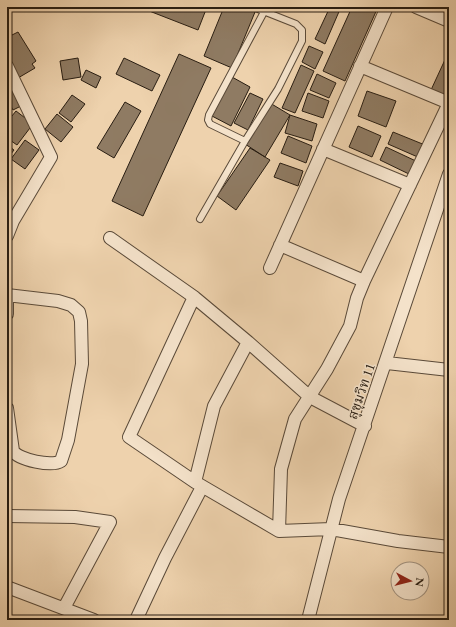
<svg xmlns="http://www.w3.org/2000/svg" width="456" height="627" viewBox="0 0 456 627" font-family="'EB Garamond','Noto Serif Thai',serif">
<rect width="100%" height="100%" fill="#eed2ad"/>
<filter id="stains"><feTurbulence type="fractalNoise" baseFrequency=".005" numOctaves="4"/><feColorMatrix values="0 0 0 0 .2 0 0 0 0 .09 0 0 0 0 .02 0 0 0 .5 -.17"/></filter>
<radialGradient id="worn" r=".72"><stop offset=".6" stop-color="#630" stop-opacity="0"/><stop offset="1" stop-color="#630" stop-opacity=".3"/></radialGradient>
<path fill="#8f7b63" stroke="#281d12" d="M 139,7 L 207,7 L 198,30 Z
M 224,7 L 242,7 L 255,12 L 232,68 L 204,56 Z
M 330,7 L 341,7 L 325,44 L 315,39 Z
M 352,7 L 378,7 L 345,81 L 323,71 Z
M 423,7 L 449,7 L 449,18 Z
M 8,28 L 12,35 L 18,32 L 36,61 L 32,64 L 35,68 L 18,78 L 7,59 Z
M 309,46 L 323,52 L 315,69 L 302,62 Z
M 449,51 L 449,99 L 431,90 Z
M 179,54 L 211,68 L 143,216 L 112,201 Z
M 78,58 L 81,77 L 63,80 L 60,61 Z
M 124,58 L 160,75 L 152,91 L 116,74 Z
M 301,65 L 314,71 L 295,113 L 282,108 Z
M 86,70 L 101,77 L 96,88 L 81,80 Z
M 317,74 L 336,83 L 329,98 L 310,90 Z
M 232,77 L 250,87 L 231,126 L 212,116 Z
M 13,91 L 21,106 L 13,110 L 7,99 L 7,94 Z
M 367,91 L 396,101 L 386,127 L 358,116 Z
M 250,93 L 263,99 L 248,130 L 234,123 Z
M 308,93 L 329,101 L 323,118 L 302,111 Z
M 72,95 L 85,104 L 71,122 L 59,113 Z
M 125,102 L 141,111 L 114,158 L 97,148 Z
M 270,103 L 290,115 L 265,157 L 245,144 Z
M 16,111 L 33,124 L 17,145 L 7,138 L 7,122 Z
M 57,114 L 73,127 L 61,142 L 45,129 Z
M 290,115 L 317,124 L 312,141 L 285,133 Z
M 358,126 L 381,136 L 372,157 L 349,147 Z
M 393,132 L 425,145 L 420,158 L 388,144 Z
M 288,136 L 312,146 L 306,163 L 281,153 Z
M 25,140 L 39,150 L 25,169 L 11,159 Z
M 7,145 L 14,150 L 7,159 Z
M 386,147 L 418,162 L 411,175 L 380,160 Z
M 250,148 L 270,160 L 236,210 L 217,196 Z
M 280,163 L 303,171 L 298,186 L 274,177 Z"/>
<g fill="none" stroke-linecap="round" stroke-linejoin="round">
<g stroke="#5a4a39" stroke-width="8">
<path id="service" d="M 245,141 L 210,124 L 208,120 L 209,115 L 264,12
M 200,219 L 245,141 L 278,89 L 302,41 L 302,30 L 296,24 L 253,7"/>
</g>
<g stroke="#5a4a39" stroke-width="14">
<path id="minor" d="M 416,7 L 449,21
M 7,66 L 51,157 L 13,221 L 7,220
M 360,66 L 449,103
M 323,149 L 410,185
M 7,236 L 13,221
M 110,238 L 194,297 L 248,342 L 310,397 L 365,426
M 280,245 L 364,281 L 449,103
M 270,268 L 387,7
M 7,295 L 7,314
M 194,297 L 129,437 L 195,482 L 279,531 L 331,529 L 398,541 L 449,547
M 387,363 L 449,370
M 7,408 L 13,451 C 19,460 52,467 61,461 L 68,440 L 82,364 L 81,321 L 79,312 L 71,305 L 58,301 L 7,295
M 195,482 L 214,406 L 248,342
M 7,516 L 75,517 L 110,522 L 64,608
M 279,531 L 281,469 L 295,419 L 327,369 L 350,326 L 357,298 L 364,281
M 7,587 L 94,620
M 136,620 L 165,558 L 202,487
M 308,620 L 339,499 L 449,174"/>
</g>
<use href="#service" stroke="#f4e2ca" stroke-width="6"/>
<use href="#minor" stroke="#f4e2ca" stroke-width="12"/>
</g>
<g text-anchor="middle" stroke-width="3" stroke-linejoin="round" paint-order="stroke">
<g font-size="14" fill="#281d12" stroke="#f4e2ca">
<text transform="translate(361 391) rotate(-71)" y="5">สุขุมวิท 11</text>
</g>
</g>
<rect width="456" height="627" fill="none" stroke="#eed2ad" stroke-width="24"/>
<rect x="8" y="8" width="440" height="611" fill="none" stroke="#281d12" stroke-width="2"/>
<rect x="12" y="12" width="432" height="603" fill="none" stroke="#281d12"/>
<g transform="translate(410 581) rotate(97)"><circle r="19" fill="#f4e2ca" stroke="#a29380"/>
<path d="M0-3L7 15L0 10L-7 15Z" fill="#8f2418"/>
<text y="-6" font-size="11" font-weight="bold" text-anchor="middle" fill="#281d12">N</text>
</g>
<rect width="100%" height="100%" filter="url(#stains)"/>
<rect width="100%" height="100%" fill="url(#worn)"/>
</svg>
